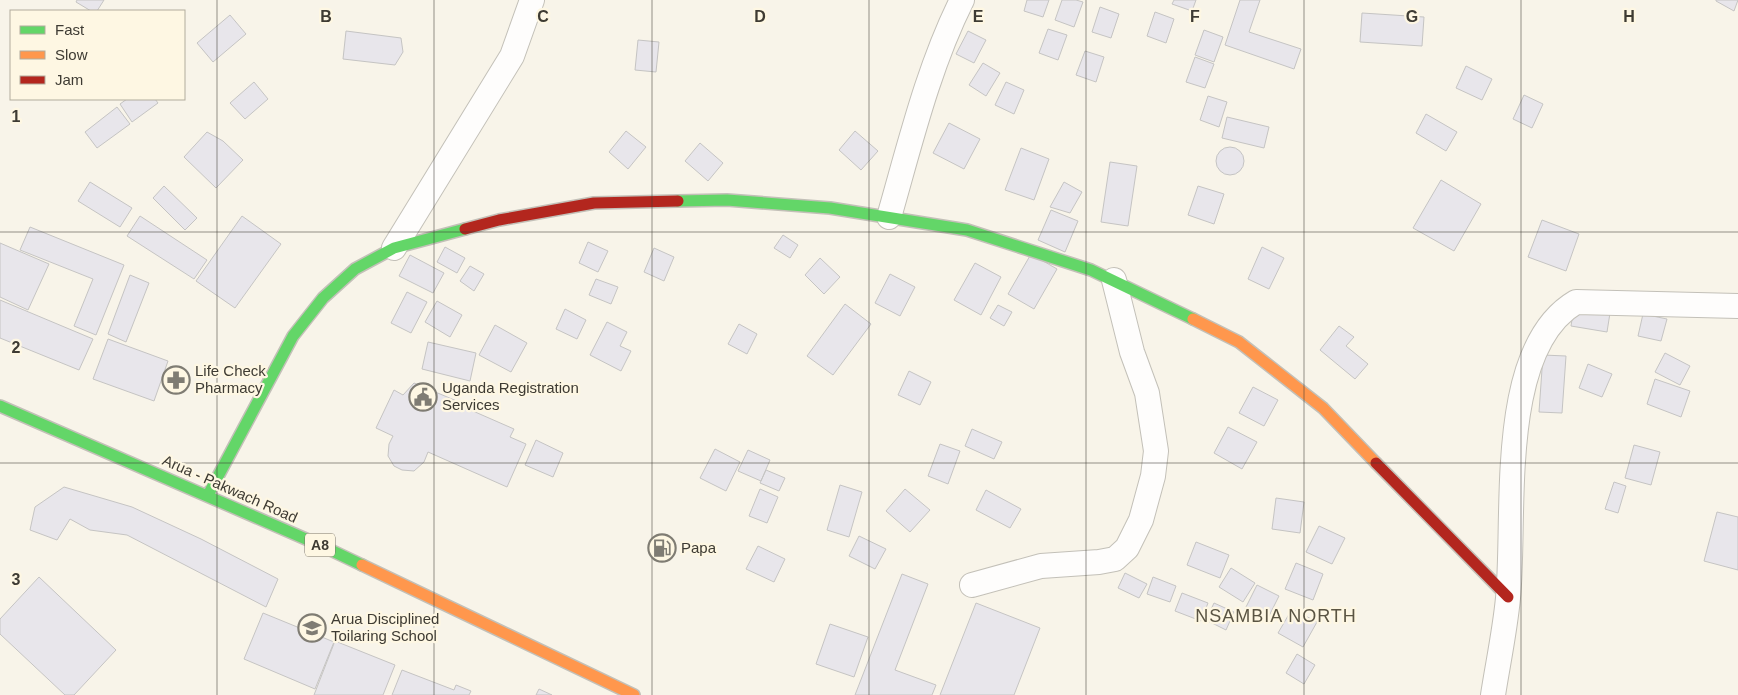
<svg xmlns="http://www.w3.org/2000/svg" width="1738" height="695" viewBox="0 0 1738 695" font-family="Arial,sans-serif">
<rect width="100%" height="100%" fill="#f8f4e9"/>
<path fill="#e8e6eb" stroke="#c5c4c3" d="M 77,0 L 104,0 L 97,11 L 91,11 L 76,2 Z
M 1027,0 L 1049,0 L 1043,17 L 1024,11 Z
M 1062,0 L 1076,0 L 1083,2 L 1074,27 L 1055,20 Z
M 1174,0 L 1196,0 L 1192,11 L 1172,4 Z
M 1240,0 L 1260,0 L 1249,32 L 1301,49 L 1294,69 L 1225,45 Z
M 1738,0 L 1734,11 L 1716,1 L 1716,0 Z
M 1100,7 L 1119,14 L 1111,38 L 1092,32 Z
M 1155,12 L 1174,19 L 1166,43 L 1147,36 Z
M 1362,13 L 1424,17 L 1422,46 L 1360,42 Z
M 230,15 L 246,34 L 213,62 L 197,43 Z
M 1048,29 L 1067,35 L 1058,60 L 1039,53 Z
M 1204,30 L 1223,37 L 1214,62 L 1195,55 Z
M 346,31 L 401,38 L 403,52 L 395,65 L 343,59 Z
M 968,31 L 986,40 L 974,63 L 956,54 Z
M 638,40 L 659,42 L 656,72 L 635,70 Z
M 1085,51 L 1104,57 L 1096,82 L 1076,75 Z
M 1195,57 L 1214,64 L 1205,88 L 1186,82 Z
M 983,63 L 1000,73 L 986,96 L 969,85 Z
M 1466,66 L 1492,79 L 1482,100 L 1456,88 Z
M 254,82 L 268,99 L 245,119 L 230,103 Z
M 1006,82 L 1024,90 L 1014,114 L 995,105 Z
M 1524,95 L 1543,104 L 1532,128 L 1513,119 Z
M 1208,96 L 1227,102 L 1219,127 L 1200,120 Z
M 127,99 L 155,99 L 158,103 L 132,122 L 120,104 Z
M 117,107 L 130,124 L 97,148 L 85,132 Z
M 1426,114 L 1457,132 L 1446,151 L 1416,133 Z
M 1227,117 L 1269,127 L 1264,148 L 1222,138 Z
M 949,123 L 980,139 L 964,169 L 933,153 Z
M 626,131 L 646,147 L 628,169 L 609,152 Z
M 855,131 L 878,151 L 861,170 L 839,150 Z
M 207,132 L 223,141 L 243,160 L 216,188 L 184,157 Z
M 700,143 L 723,163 L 708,181 L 685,161 Z
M1216 161a14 14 0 1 1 28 0a14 14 0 1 1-28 0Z
M 1021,148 L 1049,159 L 1034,200 L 1005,190 Z
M 1110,162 L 1137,166 L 1128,226 L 1101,222 Z
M 1441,180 L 1481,204 L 1454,251 L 1413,228 Z
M 90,182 L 132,208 L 120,227 L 78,201 Z
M 1064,182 L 1082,192 L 1070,213 L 1050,207 Z
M 164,186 L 197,218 L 185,230 L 153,198 Z
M 1198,186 L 1224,194 L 1214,224 L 1188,215 Z
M 1051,210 L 1078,221 L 1065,252 L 1038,240 Z
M 140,216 L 207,260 L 194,279 L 127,236 Z
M 242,216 L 281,244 L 235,308 L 196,281 Z
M 1542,220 L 1579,234 L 1566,271 L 1528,257 Z
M 30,227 L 124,265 L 96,335 L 74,326 L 93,279 L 20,250 Z
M 783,235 L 798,245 L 790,258 L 774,248 Z
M 588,242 L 608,251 L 598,272 L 579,263 Z
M 0,243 L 49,264 L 28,310 L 0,297 Z
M 445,247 L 465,258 L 457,273 L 437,262 Z
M 1262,247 L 1284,258 L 1269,289 L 1248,279 Z
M 654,248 L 674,257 L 664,281 L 644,272 Z
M 1031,254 L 1057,269 L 1034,309 L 1008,294 Z
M 410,255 L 444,273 L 433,293 L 399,276 Z
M 820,258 L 840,277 L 824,294 L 805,275 Z
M 975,263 L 1001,277 L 981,315 L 954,300 Z
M 470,266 L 484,274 L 474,291 L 460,281 Z
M 890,274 L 915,287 L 900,316 L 875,303 Z
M 130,275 L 149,283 L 126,342 L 108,334 Z
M 596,279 L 618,287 L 611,304 L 589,295 Z
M 407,292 L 427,302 L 411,333 L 391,323 Z
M 0,300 L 93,339 L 79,370 L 0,338 Z
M 437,301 L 462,315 L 450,337 L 425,322 Z
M 845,304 L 871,324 L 833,375 L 807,356 Z
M 998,305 L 1012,312 L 1004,326 L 990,318 Z
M 1574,307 L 1610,313 L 1607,332 L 1571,326 Z
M 565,309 L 586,320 L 577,339 L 556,329 Z
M 1643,314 L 1667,319 L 1661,341 L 1638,336 Z
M 607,322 L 627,332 L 620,346 L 631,351 L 621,371 L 590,355 Z
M 739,324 L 757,334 L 747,354 L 728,344 Z
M 495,325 L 527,343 L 511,372 L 479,355 Z
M 1339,326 L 1354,337 L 1346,346 L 1368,364 L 1355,379 L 1320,350 Z
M 108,339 L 168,361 L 154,401 L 93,379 Z
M 428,342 L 476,353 L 470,381 L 422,369 Z
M 1665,353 L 1690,366 L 1680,385 L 1655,372 Z
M 1543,355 L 1566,356 L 1562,413 L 1539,412 Z
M 1588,364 L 1612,374 L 1602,397 L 1579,388 Z
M 909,371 L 931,382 L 920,405 L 898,395 Z
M 1655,379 L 1690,391 L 1681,417 L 1647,404 Z
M 414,383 L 459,402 L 466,408 L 514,429 L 510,437 L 526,444 L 507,487 L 428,452 L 424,462 L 414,471 L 402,470 L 394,466 L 388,456 L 389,444 L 393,436 L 376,428 L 394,390 L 403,395 Z
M 1253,387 L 1278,400 L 1264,426 L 1239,413 Z
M 1228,427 L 1257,442 L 1242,469 L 1214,453 Z
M 972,429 L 1002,442 L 994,459 L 965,446 Z
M 536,440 L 563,453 L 553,477 L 525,465 Z
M 940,444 L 960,451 L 948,484 L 928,476 Z
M 1634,445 L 1660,452 L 1651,485 L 1625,478 Z
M 715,449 L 740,462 L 726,491 L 700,478 Z
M 748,450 L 770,460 L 761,481 L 738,471 Z
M 766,470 L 785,478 L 779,491 L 760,483 Z
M 1614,482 L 1626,486 L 1618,513 L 1605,509 Z
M 840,485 L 862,492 L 849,537 L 827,530 Z
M 64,487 L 132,507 L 201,539 L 278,579 L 266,607 L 127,535 L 90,530 L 70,519 L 57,540 L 30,530 L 35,507 Z
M 760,489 L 778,497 L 767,523 L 749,516 Z
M 905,489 L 930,510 L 910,532 L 886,511 Z
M 986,490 L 1021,509 L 1010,528 L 976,510 Z
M 1276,498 L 1304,502 L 1300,533 L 1272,529 Z
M 1717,512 L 1738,517 L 1738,570 L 1704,561 Z
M 1319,526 L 1345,538 L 1332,564 L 1306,552 Z
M 859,536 L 886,549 L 875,569 L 849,556 Z
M 1196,542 L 1229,555 L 1220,578 L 1187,565 Z
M 758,546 L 785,559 L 774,582 L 746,569 Z
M 1296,563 L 1323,574 L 1313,600 L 1285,589 Z
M 1231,568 L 1255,583 L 1243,602 L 1219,587 Z
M 1125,573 L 1147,584 L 1139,598 L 1118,588 Z
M 902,574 L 928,584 L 895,670 L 936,685 L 932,695 L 855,695 Z
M 39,577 L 116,650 L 74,695 L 65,695 L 0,634 L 0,619 Z
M 1153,577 L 1176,586 L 1170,602 L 1147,594 Z
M 1257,585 L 1279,596 L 1266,622 L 1244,611 Z
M 1182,593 L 1208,603 L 1201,621 L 1175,611 Z
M 976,603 L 1040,628 L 1014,695 L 940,695 Z
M 1214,603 L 1234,612 L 1226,630 L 1206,620 Z
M 1292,609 L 1317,622 L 1303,647 L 1278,633 Z
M 263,613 L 334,642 L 315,689 L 244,659 Z
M 830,624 L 868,637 L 854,677 L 816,664 Z
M 335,641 L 395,665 L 383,695 L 314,695 Z
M 1297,654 L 1315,665 L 1304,684 L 1286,673 Z
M 402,670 L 454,690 L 456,685 L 471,691 L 469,695 L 392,695 Z
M 539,689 L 552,695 L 536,695 Z"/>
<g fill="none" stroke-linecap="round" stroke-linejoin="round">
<g stroke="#c3c0b8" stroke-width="26">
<path id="street" d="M 889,217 C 910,144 928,68 962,0
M 394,248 L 512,56 L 532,0
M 972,585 L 1041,566 L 1099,562 L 1115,559 L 1127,548 L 1141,520 L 1153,476 L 1156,451 L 1147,393 L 1132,352 L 1114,280
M 1493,695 C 1498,663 1505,630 1508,598 C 1516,516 1496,349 1576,302 L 1738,306"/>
</g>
<g stroke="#c3c0b8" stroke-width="14">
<path id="fast" d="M 678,201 L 727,200 L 830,208 L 967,230 L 1091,270 L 1193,319
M 0,406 L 322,546 L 362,565
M 208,495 L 293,336 L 323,298 L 355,269 L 394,248 L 465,229"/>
</g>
<g stroke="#c3c0b8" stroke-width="14">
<path id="slow" d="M 1193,319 L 1239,342 L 1323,408 L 1376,463
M 362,565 L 634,695"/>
</g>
<g stroke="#c3c0b8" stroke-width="14">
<path id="jam" d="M 465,229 L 499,220 L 594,203 L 678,201
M 1376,463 L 1508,597"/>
</g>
<use href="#street" stroke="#fefdfc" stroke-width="24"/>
<use href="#fast" stroke="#63d668" stroke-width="11"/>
<use href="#slow" stroke="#ff974d" stroke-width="11"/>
<use href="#jam" stroke="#b3261e" stroke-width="11"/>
</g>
<path fill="none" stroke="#3e3b33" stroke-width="1" stroke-opacity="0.55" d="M 217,0 L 217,695M 434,0 L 434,695M 652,0 L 652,695M 869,0 L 869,695M 1086,0 L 1086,695M 1304,0 L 1304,695M 1521,0 L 1521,695M 0,232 L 1738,232M 0,463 L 1738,463"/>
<defs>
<g id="pharmacy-ring" transform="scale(1.4375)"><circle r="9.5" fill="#fef7e3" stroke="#7f7c73" stroke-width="1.5"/><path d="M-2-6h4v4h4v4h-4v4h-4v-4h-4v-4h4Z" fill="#7f7c73"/></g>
<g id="civic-ring" transform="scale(1.4375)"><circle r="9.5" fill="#fef7e3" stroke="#7f7c73" stroke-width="1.5"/><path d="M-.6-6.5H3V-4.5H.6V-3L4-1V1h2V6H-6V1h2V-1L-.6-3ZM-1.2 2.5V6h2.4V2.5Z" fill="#7f7c73"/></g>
<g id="fuel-ring" transform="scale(1.4375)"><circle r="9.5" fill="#fef7e3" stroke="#7f7c73" stroke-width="1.5"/><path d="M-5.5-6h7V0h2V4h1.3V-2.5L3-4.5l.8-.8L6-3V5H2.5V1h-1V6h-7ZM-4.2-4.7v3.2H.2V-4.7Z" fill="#7f7c73"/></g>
<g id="school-ring" transform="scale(1.4375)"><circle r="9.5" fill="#fef7e3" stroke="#7f7c73" stroke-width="1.5"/><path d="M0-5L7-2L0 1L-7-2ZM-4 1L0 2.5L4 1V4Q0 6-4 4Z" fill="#7f7c73"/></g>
</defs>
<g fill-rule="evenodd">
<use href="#pharmacy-ring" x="176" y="380"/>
<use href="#civic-ring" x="423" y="397"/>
<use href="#fuel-ring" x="662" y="548"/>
<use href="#school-ring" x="312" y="628"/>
</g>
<g text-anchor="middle" stroke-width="4.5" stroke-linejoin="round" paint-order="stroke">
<rect fill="#fef7e3" stroke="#787368" stroke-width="1" x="305" y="533.5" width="30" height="23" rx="4"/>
<g font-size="14" font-weight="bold" fill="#3e3b33">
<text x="320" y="550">A8</text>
</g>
<g font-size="15" fill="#3e3b33" stroke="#fef7e3" text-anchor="start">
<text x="195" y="376">Life Check<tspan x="195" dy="17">Pharmacy</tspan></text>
<text x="442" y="393">Uganda Registration<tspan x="442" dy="17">Services</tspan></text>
<text x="681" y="553">Papa</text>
<text x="331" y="624">Arua Disciplined<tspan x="331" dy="17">Toilaring School</tspan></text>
</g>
<g font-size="15" fill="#3e3b33" stroke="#fef7e3">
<text transform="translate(230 489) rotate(24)" y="5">Arua - Pakwach Road</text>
</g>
<g font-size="18" letter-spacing="1" fill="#5a5443" stroke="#fef7e3">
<text x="1276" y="622">NSAMBIA NORTH</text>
</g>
</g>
<g font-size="16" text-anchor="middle" font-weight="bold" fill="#3e3b33" stroke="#fef7e3" stroke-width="4.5" stroke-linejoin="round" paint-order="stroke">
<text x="326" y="22">B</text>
<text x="543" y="22">C</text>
<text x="760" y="22">D</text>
<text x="978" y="22">E</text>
<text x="1195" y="22">F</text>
<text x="1412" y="22">G</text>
<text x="1629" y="22">H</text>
<text x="16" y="122">1</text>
<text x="16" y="353">2</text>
<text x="16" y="585">3</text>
</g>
<rect x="10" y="10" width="175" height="90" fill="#fef7e3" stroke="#b1ac9d"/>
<rect x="20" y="26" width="25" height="8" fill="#63d668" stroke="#b1ac9d"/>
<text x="55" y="35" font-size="15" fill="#3e3b33">Fast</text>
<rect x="20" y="51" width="25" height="8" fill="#ff974d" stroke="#b1ac9d"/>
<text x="55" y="60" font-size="15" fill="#3e3b33">Slow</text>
<rect x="20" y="76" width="25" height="8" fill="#b3261e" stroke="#b1ac9d"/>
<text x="55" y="85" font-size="15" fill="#3e3b33">Jam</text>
</svg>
